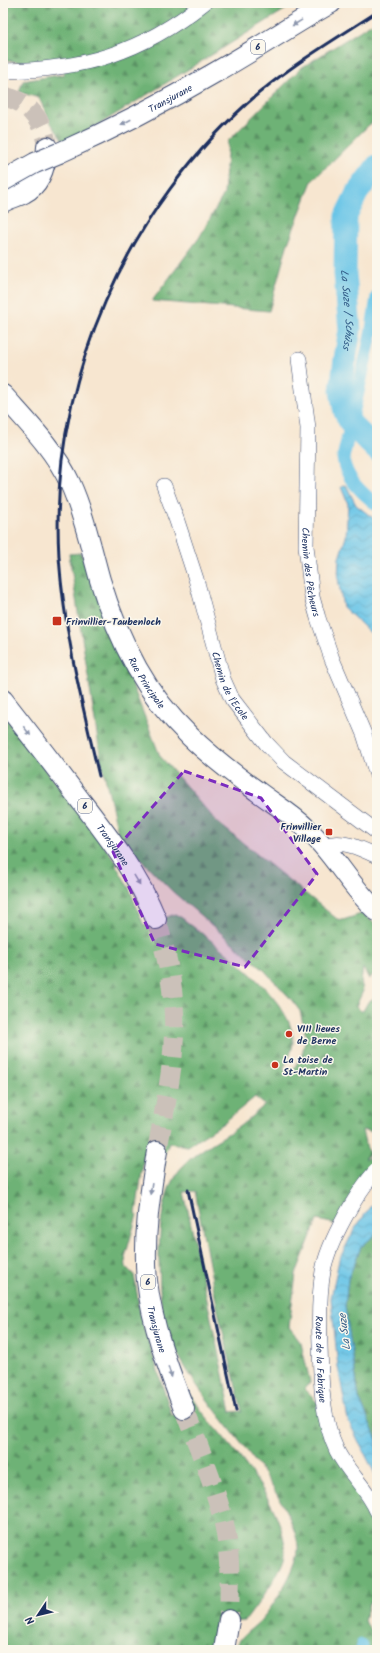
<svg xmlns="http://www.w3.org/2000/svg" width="380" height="1653" viewBox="0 0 380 1653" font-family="Kalam,sans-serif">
<defs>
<pattern id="forest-firs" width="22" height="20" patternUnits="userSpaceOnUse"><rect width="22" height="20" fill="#6eb276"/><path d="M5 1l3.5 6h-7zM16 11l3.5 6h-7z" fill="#5a9164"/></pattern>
<pattern id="water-waves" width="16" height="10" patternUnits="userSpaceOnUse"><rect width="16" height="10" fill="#69c5e7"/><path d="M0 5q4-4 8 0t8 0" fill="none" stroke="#56a0be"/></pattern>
</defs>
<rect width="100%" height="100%" fill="#fbf7ec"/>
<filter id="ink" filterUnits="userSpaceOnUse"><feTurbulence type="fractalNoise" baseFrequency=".025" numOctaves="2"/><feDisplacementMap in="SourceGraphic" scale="8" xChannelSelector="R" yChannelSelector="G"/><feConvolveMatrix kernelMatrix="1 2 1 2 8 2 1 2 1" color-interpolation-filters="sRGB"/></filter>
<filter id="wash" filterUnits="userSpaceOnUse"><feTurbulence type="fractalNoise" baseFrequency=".012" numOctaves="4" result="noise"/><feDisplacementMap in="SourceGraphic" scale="16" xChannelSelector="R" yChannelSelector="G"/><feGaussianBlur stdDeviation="0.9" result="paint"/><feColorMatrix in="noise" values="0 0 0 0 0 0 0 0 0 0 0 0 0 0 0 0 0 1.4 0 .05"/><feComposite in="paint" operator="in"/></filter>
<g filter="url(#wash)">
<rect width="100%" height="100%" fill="#f7e6d0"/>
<path fill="url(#forest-firs)" stroke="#44706a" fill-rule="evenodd" d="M 3,3 L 296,3 L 98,125 L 64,142 L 51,123 L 39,98 L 19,92 L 23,81 L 65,74 L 54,60 L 18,62 L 3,59 Z
M 377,20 L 377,119 L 369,125 L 312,181 L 287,246 L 269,311 L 152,301 L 199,238 L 224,194 L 228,141 L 301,68 Z
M 81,553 L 160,756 L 217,822 L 337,919 L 343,920 L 361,914 L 366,916 L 377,926 L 377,977 L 373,975 L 369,979 L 363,968 L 361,981 L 363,991 L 356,1006 L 361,1011 L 363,1011 L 368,1002 L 377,996 L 377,1132 L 362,1130 L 365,1143 L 370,1155 L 364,1158 L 366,1159 L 377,1155 L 377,1158 L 366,1169 L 336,1224 L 317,1220 L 296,1274 L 289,1327 L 301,1343 L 310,1382 L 304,1389 L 317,1402 L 368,1505 L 377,1532 L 377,1600 L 369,1604 L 364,1621 L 377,1637 L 377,1650 L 235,1650 C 240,1635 249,1632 260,1621 C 273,1607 297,1569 298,1550 C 299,1541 293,1528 290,1519 C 269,1474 239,1442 210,1403 C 195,1384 181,1362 170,1339 C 159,1315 160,1284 159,1259 C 159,1234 162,1197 175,1176 C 190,1153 218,1141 240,1126 C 248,1120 256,1112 265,1105 L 255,1097 L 222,1124 L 188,1146 L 169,1143 L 165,1153 L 145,1150 L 136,1214 L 137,1215 L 125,1257 L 126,1267 L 134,1275 L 141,1318 L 172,1416 L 191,1407 L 186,1390 C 191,1393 199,1408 204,1414 C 233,1449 286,1506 285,1554 C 284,1569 255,1608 245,1621 L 236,1622 L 217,1618 L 211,1650 L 3,1650 L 3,714 L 117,863 L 116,865 L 129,888 L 144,926 L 175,914 L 182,918 C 213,943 293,998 293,1040 C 293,1050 288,1061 283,1069 L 290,1075 L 302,1055 L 306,1036 L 300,1011 L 290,998 L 264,970 L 172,891 L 119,837 L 101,760 L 69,554 ZM 195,1191 L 218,1311 L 242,1411 L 231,1412 L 184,1192 Z
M 377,1233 L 377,1440 L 359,1398 L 345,1306 L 348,1279 L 361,1247 Z"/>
<path fill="url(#water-waves)" stroke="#427aa2" d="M 346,485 L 356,505 L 377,521 L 377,639 L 343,607 L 338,578 L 339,558 L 346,537 L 348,504 L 341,487 Z
M 377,1197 L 377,1233 L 361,1247 L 348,1279 L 345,1306 L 359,1398 L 377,1440 L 377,1478 L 348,1420 L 338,1367 L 331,1298 L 339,1260 L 354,1230 Z"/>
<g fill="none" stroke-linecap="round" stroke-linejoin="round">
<path stroke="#69c5e7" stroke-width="13" d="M 377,297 L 371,335 L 343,458 C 346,479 361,492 377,505
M 361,1650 L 362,1645"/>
<path stroke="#69c5e7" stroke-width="23" id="s1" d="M 377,166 L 357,193 L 346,216 L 345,274 L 350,330 L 345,359 L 341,391 L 345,412 L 351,424 L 377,450"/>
</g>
</g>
<g filter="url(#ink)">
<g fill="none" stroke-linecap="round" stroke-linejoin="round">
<path stroke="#cbc1b9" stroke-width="20" stroke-dasharray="20 10" stroke-linecap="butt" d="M 3,97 C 28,99 45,124 47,147
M 156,919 C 164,946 171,972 173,1000 C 178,1050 166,1101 157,1151
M 184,1409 C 198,1445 213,1481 223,1519 C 231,1552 230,1586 229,1620"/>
<g stroke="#3c4a6f" stroke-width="16">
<g id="minor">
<path d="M 3,71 C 83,70 141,53 204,3"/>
<path id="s2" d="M 299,359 L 308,428 L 306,546 L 312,597 L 318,618 L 332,659 L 364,734 L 377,775"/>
<path id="s3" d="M 164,486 L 177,521 L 196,579 L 223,679 L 232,699 L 266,743 L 284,762 L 377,832"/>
<path d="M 324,846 C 342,839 360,848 377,856"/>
<path id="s4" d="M 377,1170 C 357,1191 328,1243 323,1271 C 319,1295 319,1320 320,1344 C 321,1380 321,1417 337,1451 C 348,1473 368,1489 377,1511"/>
</g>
</g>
<g stroke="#3c4a6f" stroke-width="22">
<g id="major">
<path id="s5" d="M 59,153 C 113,129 165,102 216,72 C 255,50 292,25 331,3"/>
<path d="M 3,202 C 10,198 17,197 24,193 C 41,184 46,164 47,147"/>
<path id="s6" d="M 3,395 C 27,422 55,450 70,483 C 84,514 91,548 100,580 C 109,610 122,641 137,668 C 167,722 209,756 257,791 C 274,804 292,814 307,829 C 334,853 350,887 377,911"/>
<path id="s7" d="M 3,700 C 28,732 53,764 77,796 C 107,835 138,874 156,919"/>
<path id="s8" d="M 157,1151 C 150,1194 143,1237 147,1281 C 152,1325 168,1368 184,1409"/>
<path d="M 224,1650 L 229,1620"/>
</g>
</g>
<use href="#minor" stroke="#fff" stroke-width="15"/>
<use href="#major" stroke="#fff" stroke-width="20"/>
<path stroke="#1b2f5e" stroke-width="3" d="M 99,776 C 82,704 64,631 59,557 C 49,382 126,206 259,93 C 296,62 337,38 377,12
M 188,1190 L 236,1411"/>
<g stroke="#3c4a6f" stroke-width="22" stroke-linecap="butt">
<path id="major-bridge" d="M 3,181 L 35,163 L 59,153"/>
</g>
<use href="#major-bridge" stroke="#fff" stroke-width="20"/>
</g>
<defs><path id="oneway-solid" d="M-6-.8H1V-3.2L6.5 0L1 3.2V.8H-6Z"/></defs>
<g fill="#8d97ae">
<use href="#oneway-solid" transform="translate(297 23) rotate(149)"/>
<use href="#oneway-solid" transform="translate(126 122) rotate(153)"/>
<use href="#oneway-solid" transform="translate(27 731) rotate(52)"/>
<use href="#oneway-solid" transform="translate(137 880) rotate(59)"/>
<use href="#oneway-solid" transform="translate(151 1189) rotate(99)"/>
<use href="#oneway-solid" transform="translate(170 1372) rotate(72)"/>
</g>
</g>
<path fill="#7b2cbf" fill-opacity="0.2" stroke="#7b2cbf" stroke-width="3" stroke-dasharray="8 5" stroke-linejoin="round" d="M 184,771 L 261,798 L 317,874 L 245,967 L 155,944 L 113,852 Z"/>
<g fill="#c8321e" stroke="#fbf7ec" stroke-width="1.5">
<rect x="52" y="616" width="10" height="10" rx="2"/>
<rect x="325" y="828" width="8" height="8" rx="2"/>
<circle cx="289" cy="1034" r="4"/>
<circle cx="275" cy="1065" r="4"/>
</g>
<g text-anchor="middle" stroke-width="3" stroke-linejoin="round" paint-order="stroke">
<g fill="#fbf7ec" stroke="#5e6b89" stroke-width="1">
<rect x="251" y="40" width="14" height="14" rx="3"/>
<rect x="78" y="799" width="14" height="14" rx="3"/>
<rect x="141" y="1275" width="14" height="14" rx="3"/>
</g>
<g font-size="9" font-weight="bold" fill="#1b2f5e">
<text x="258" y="50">6</text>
<text x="85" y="809">6</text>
<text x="148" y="1285">6</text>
</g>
<g font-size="10" fill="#1b2f5e" stroke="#fbf7ec">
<text dy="4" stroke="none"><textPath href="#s5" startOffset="124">Transjurane</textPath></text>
<text dy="4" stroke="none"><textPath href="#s2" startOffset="214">Chemin des Pêcheurs</textPath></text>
<text dy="4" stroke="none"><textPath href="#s6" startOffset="326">Rue Principale</textPath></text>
<text dy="4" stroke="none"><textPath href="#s3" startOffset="211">Chemin de l'Ecole</textPath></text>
<text dy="4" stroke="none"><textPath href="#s7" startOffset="182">Transjurane</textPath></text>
<text dy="4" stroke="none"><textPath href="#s8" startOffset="180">Transjurane</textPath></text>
<text dy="4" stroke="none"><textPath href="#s4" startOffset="204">Route de la Fabrique</textPath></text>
</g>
<g font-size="10" font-weight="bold" fill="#1b2f5e" stroke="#fbf7ec" text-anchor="start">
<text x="66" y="625">Frinvillier-Taubenloch</text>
<text x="321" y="830" text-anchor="end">Frinvillier<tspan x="321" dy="12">Village</tspan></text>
<text x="297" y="1032">VIII lieues<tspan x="297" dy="12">de Berne</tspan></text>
<text x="283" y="1063">La toise de<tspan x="283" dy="12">St-Martin</tspan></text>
</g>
<g font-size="11" font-style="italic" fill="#325c87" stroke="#fbf7ec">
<text dy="4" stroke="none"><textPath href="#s1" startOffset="153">La Suze / Schüss</textPath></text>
<text transform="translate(344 1332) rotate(-97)" y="4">La Suze</text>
</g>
</g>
<rect width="380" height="1653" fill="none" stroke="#fbf7ec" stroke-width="16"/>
<g transform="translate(38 1615) rotate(235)" stroke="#fbf7ec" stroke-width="3" paint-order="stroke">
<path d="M0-3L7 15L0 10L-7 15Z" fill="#1b2f5e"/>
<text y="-6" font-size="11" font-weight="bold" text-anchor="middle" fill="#1b2f5e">N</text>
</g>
</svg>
